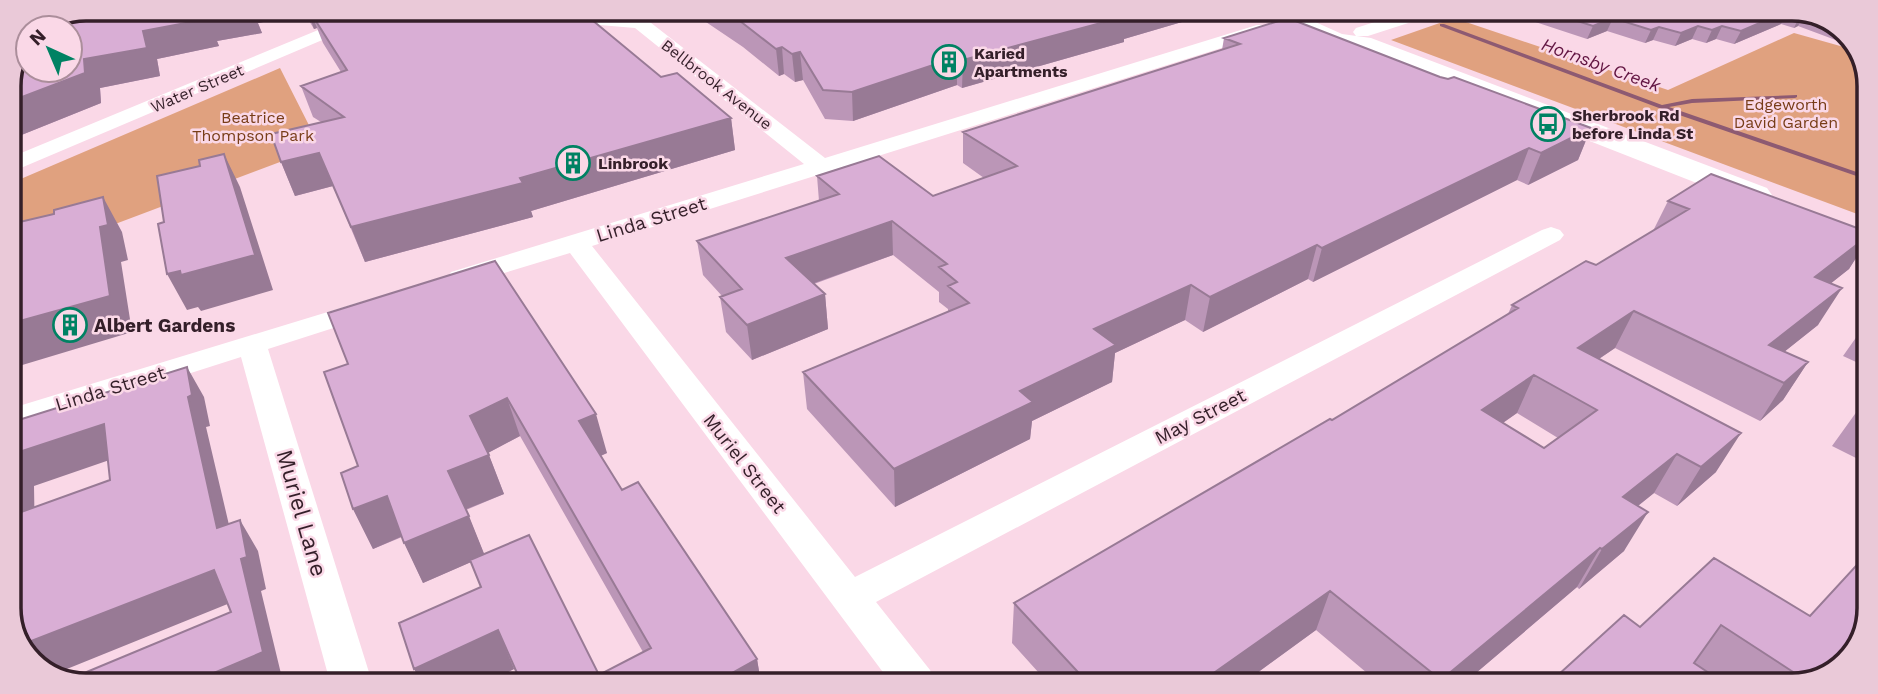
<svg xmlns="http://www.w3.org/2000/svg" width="1878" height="694" viewBox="0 0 1878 694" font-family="'Work Sans',sans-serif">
<rect width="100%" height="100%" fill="#fad8e7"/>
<path fill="#e0a17f" d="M 1454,18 L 1668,90 L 1794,33 L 1858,51 L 1869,81 L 1868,218 L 1391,40 Z
M 280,68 L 320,147 L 9,264 L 9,184 Z"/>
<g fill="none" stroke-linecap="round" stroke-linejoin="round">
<path fill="#8d5a72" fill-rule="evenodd" d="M 1440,24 L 1444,24 L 1662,105 L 1692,99 L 1797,95 L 1797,97 L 1795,98 L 1692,103 L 1669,107 L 1868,176 L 1868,180 L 1659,108 L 1440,26 Z"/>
<path fill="#fff" fill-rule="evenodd" d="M 369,9 L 393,10 L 9,173 L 9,158 Z
M 472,10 L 544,10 L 646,19 L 825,158 L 1257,25 L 1269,25 L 1272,29 L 1269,33 L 592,246 L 855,577 L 1542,230 L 1551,227 L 1560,230 L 1564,235 L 1560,240 L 876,602 L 930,670 L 936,683 L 891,683 L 570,253 L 461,286 L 451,284 L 447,278 L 451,272 L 804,164 L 635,28 L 481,15 Z
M 1406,12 L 1433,12 L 1430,16 L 1368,36 L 1356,36 L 1353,32 L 1356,28 Z
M 367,300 L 377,302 L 381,308 L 377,314 L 268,349 L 372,682 L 330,682 L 241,357 L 9,431 L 9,409 Z"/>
<path fill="#fff" fill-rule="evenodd" d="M 1264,12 L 1293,12 L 1342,34 L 1371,38 L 1767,188 L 1772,195 L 1767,202 L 1756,204 L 1745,202 L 1358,50 L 1329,46 L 1267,17 Z"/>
</g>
<path fill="#bb96b7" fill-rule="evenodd" d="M 86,9 L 375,9 L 382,15 L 395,18 L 661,77 L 731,118 L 735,150 L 531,211 L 533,217 L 365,262 L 333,186 L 295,196 L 281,162 L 321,122 L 313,117 L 301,86 L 341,72 L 323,43 L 317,28 L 314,29 L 305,14 L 258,23 L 262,33 L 217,41 L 219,46 L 157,59 L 160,76 L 100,88 L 101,103 L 9,140 L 9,82 Z
M 679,10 L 1216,12 L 1124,39 L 1124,42 L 962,88 L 957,85 L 853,121 L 825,119 L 803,80 L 795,82 L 784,74 L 779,76 L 743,47 L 703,20 L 696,22 Z
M 1515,12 L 1817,13 L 1853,39 L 1841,42 L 1798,26 L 1794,28 L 1781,24 L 1734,44 L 1716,39 L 1706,43 L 1692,39 L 1675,46 L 1653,40 L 1645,43 L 1607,31 L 1587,39 L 1514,15 Z
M 1224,38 L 1440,77 L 1591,128 L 1578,160 L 1528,185 L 1517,180 L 1313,282 L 1308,279 L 1203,332 L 1185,320 L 1115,353 L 1112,382 L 1032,421 L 1030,439 L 895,507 L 807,409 L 803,372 L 948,312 L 948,309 L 939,302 L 939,292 L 893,255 L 814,284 L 825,294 L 828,329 L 752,360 L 726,332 L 720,297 L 722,296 L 703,275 L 697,241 L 819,201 L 817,176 L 933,196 L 984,178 L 963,163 L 963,132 L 1222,50 Z
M 1668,201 L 1868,232 L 1868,239 L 1849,269 L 1830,284 L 1818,325 L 1784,352 L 1808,362 L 1783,400 L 1760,421 L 1615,348 L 1599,359 L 1716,472 L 1677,506 L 1654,493 L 1638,506 L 1624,551 L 1579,589 L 1577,587 L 1463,684 L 1380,684 L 1316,630 L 1242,684 L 1048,683 L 1012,643 L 1014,603 L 1332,420 L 1508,314 L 1512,305 L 1596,265 L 1653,231 ZM 1517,413 L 1558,438 L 1544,448 L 1503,423 Z
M 495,261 L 607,453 L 601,456 L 622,490 L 757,659 L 761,683 L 520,682 L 514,669 L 489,682 L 481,587 L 471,562 L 423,583 L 402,537 L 373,549 L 353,509 L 358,466 ZM 520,436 L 643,652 L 599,675 L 484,554 L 466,510 L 504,494 L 488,453 Z
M 1867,322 L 1867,367 L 1843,356 Z
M 1867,401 L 1866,463 L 1832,446 L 1860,407 Z
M 1810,616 L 1835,672 L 1792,685 L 1547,685 L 1640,627 Z"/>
<path fill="#987a95" d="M 231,9 L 252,9 L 262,33 L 217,41 L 219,46 L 157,59 L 160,76 L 100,88 L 101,103 L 9,140 L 9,102 L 84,59 L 143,31 L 205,14 Z
M 252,9 L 303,9 L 305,14 L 258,23 Z
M 307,9 L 361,9 L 312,15 L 317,28 L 314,29 Z
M 694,10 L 702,10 L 703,20 L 696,22 Z
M 1132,11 L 1216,12 L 1124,39 L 1124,42 L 962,88 L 963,60 Z
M 1783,13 L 1786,13 L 1781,24 L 1734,44 L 1741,31 Z
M 1805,13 L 1798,26 L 1794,28 L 1800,15 Z
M 1613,18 L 1607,31 L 1587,39 L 1593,26 Z
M 1698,26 L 1692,39 L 1675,46 L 1681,33 Z
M 1722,26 L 1716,39 L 1706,43 L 1712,30 Z
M 1659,27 L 1653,40 L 1645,43 L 1651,30 Z
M 1845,34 L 1853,39 L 1854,40 L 1841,42 Z
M 782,47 L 784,74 L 779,76 L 776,49 Z
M 800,52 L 803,80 L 795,82 L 792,54 Z
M 957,57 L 957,85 L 853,121 L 852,92 Z
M 731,118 L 735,150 L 531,211 L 533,217 L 365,262 L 351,227 Z
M 1591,128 L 1578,160 L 1528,185 L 1541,153 Z
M 1529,148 L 1517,180 L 1313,282 L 1322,248 Z
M 319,153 L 333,186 L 295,196 L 281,162 Z
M 224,154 L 240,187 L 273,290 L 201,311 L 198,307 L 187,310 L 167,274 Z
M 103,197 L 122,232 L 128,260 L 121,262 L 132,332 L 9,369 L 9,324 L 100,227 Z
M 892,221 L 893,255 L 789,292 L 786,258 Z
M 1868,236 L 1868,239 L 1849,269 L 1792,314 L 1815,277 Z
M 1317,245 L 1308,279 L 1203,332 L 1210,297 Z
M 1191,285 L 1185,320 L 1115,353 L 1112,382 L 1032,421 L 1030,439 L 895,507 L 894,469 L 1020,391 L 1094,329 Z
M 1842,288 L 1818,325 L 1760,371 L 1769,345 Z
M 825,294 L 828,329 L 752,360 L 747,325 Z
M 1634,311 L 1615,348 L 1560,385 L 1578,348 Z
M 1808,362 L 1783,400 L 1760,421 L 1784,383 Z
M 187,367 L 204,397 L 210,426 L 206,427 L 237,559 L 217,528 L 188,397 Z
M 1534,375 L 1517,413 L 1465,449 L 1482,410 Z
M 507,398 L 520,436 L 484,455 L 470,416 Z
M 596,414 L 607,453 L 590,460 L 579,421 Z
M 104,424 L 124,455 L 34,486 L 35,547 L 10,516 L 10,455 Z
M 1741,433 L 1716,472 L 1677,506 L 1701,467 Z
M 1677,454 L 1654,493 L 1600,536 L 1623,497 Z
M 489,455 L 504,494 L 464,510 L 448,471 Z
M 387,496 L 405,535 L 373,549 L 353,509 Z
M 1648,512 L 1624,551 L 1579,589 L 1602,549 Z
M 469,516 L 485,556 L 423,583 L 404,543 Z
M 240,520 L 258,551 L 266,589 L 261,591 L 283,682 L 195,681 L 263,652 L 241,559 Z
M 1600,548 L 1577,587 L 1463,684 L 1439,684 L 1441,680 Z
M 214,570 L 235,601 L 52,675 L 25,655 L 21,645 Z
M 1330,591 L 1316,630 L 1242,684 L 1198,684 Z
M 498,630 L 514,669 L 489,682 L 421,682 L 414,669 Z
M 757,659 L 761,683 L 714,683 Z"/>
<path fill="#d9aed5" stroke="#987a95" stroke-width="2" fill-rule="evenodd" d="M 86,9 L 231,9 L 205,14 L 207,19 L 143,31 L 147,48 L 84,59 L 85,73 L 9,102 L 9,82 L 28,39 L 28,70 L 70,70 L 70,28 L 39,28 Z
M 325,9 L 375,9 L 382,15 L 391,14 L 395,18 L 413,10 L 580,10 L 661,77 L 677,73 L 731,118 L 520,178 L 523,183 L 351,227 L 319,153 L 281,162 L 271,134 L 344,117 L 301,86 L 347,70 L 312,15 Z
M 724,10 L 1132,11 L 1123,14 L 1127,16 L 963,60 L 957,57 L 852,92 L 823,90 L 800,52 L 792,54 L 782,47 L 776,49 L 740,21 Z
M 1549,12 L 1783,13 L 1741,31 L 1722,26 L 1712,30 L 1698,26 L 1681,33 L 1659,27 L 1651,30 L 1613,18 L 1593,26 Z
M 1793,13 L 1817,13 L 1831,23 L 1805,13 L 1800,15 Z
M 1288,18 L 1440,77 L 1448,79 L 1454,77 L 1591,128 L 1541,153 L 1529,148 L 1322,248 L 1317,245 L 1210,297 L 1191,285 L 1094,329 L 1116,345 L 1020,391 L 1033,402 L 894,469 L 803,372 L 969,303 L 948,286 L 957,282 L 939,267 L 947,264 L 892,221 L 786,258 L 825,294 L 747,325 L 720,297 L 742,289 L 697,241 L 839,194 L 817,176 L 879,156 L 933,196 L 1017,166 L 963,132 L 1240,44 L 1224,38 Z
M 224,154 L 255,255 L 181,275 L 180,271 L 167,274 L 158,224 L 164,222 L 157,176 L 200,166 L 199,160 Z
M 1711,174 L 1868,232 L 1868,236 L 1815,277 L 1842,288 L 1769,345 L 1808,362 L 1784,383 L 1634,311 L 1578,348 L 1741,433 L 1701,467 L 1677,454 L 1623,497 L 1648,512 L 1602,549 L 1600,548 L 1441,680 L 1330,591 L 1198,684 L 1089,684 L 1014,603 L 1330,419 L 1332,420 L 1518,308 L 1512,305 L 1586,261 L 1596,265 L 1689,209 L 1668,201 ZM 1534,375 L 1597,410 L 1544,448 L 1482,410 Z
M 103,197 L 108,225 L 100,227 L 110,296 L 9,324 L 9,230 L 11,229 L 11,224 L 54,214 L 54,210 Z
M 495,261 L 596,414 L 579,421 L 622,490 L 638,482 L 757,659 L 714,683 L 521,682 L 498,630 L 414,669 L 399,623 L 481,587 L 470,560 L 529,535 L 599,675 L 651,648 L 507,398 L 470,416 L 489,455 L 448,471 L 469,516 L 404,543 L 387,496 L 353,509 L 341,473 L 358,466 L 324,372 L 348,364 L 328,313 Z
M 187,367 L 192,395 L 188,397 L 217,528 L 240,520 L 247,557 L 241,559 L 263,652 L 195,681 L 65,681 L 231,612 L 214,570 L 21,645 L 9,613 L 9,423 ZM 104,424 L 110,480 L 10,516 L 10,455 Z
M 1867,401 L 1867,411 L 1860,407 Z
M 1866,555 L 1865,633 L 1835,672 L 1807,681 L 1721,625 L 1694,663 L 1727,685 L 1547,685 L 1624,615 L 1640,627 L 1714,558 L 1810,616 Z
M 1355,678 L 1363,684 L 1347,684 Z"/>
<defs>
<g id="building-ring" transform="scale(1.75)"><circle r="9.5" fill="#fad8e7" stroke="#008263" stroke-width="1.5"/><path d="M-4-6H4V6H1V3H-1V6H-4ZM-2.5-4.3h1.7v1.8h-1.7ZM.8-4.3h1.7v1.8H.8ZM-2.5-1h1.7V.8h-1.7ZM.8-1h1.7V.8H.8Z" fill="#008263"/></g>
<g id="bus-ring" transform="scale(1.75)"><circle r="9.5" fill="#fad8e7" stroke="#008263" stroke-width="1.5"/><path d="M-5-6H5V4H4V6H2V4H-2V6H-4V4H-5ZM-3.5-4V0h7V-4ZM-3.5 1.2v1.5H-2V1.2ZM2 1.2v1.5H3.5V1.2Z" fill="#008263"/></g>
</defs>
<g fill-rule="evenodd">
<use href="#building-ring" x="949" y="62"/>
<use href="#bus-ring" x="1548" y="124"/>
<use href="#building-ring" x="573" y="163"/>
<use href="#building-ring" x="70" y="325"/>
</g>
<g text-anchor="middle" stroke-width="5" stroke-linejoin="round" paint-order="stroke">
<g font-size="16" font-weight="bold" fill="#341f29" stroke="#fad8e7" text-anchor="start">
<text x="974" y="59">Karied<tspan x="974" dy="18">Apartments</tspan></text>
<text x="1572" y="121">Sherbrook Rd<tspan x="1572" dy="18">before Linda St</tspan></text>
<text x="598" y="169">Linbrook</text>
</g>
<g font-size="16" fill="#341f29" stroke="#fad8e7">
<text transform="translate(717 84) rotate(38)" y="6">Bellbrook Avenue</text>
<text transform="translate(197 88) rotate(-23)" y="6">Water Street</text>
</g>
<g font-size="16" fill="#783d18" stroke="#fad8e7">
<text x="1786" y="110">Edgeworth<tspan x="1786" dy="18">David Garden</tspan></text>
<text x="253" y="123">Beatrice<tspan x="253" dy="18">Thompson Park</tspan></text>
</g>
<g font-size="18" font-style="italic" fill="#621542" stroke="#fad8e7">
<text transform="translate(1601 65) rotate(20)" y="6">Hornsby Creek</text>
</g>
<g font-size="19" fill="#341f29" stroke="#fad8e7">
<text transform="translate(651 219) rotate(-17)" y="7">Linda Street</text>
<text transform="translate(110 388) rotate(-17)" y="7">Linda Street</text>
<text transform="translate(1200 416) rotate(-27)" y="7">May Street</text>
<text transform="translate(745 463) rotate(52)" y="7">Muriel Street</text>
</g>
<g font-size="19" font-weight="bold" fill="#341f29" stroke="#fad8e7" text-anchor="start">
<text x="94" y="332">Albert Gardens</text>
</g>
<g font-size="23" fill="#341f29" stroke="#fad8e7">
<text transform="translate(302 513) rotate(74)" y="8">Muriel Lane</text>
</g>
</g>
<path d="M0 0H1878V694H0ZM86 21H1792A65 65 0 0 1 1857 86V608A65 65 0 0 1 1792 673H86A65 65 0 0 1 21 608V86A65 65 0 0 1 86 21Z" fill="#eac9d8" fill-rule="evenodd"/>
<path fill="none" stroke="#341f29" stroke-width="3.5" d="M86 21H1792A65 65 0 0 1 1857 86V608A65 65 0 0 1 1792 673H86A65 65 0 0 1 21 608V86A65 65 0 0 1 86 21Z"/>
<g transform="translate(49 49) rotate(316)"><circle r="33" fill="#fad8e7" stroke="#ab8e9b" stroke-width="2"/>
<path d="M0-5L12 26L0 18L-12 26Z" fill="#008263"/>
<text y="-10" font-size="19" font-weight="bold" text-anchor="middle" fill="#341f29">N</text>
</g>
</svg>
